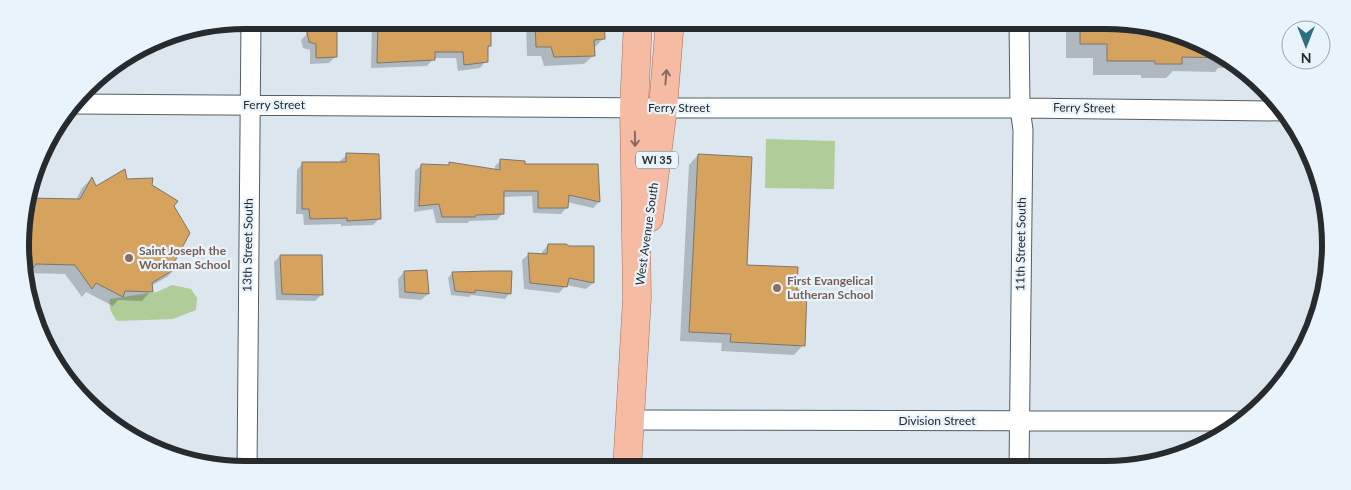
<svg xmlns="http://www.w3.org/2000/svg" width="1351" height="490" viewBox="0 0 1351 490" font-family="Lato,sans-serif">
<rect width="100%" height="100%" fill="#dbe6ee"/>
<path fill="#afcc99" d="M 766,139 L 835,141 L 834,189 L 765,188 Z
M 172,285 L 191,289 L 197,298 L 196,310 L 173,319 L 117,321 C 112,314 108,308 110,299 L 157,292 Z"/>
<path fill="#0003" d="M 309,20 L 336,20 L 336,56 L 329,63 L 310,64 L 310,50 L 303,48 L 301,40 L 306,35 L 306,24 Z
M 375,20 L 432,20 L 434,32 L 458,32 L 459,20 L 487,20 L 490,46 L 487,49 L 486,61 L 480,68 L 458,71 L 456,58 L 434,58 L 427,66 L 371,68 L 372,23 Z
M 526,20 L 603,20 L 604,38 L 594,48 L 594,55 L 584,64 L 544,66 L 541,56 L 527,56 Z
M 1066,20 L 1106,20 L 1164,28 L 1244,68 L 1218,68 L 1215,72 L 1173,71 L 1166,78 L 1141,78 L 1141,75 L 1093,75 L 1093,58 L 1066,58 Z
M 347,155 L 380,218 L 373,225 L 341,226 L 341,224 L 304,225 L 303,214 L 296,214 L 297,170 L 303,163 L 340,164 L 340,161 Z
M 698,155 L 746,266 L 796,291 L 803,345 L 794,355 L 721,351 L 722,343 L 680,341 L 689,165 Z
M 501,160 L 523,165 L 596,165 L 599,202 L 593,208 L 567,202 L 567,207 L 561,214 L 533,213 L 532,196 L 503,197 L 503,213 L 497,220 L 469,221 L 468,223 L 436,223 L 433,209 L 414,212 L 415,171 L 422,165 L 447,166 L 450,164 L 495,170 L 495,166 Z
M 91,179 L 96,187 L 126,180 L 151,185 L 172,206 L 173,261 L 177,267 L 167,277 L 151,286 L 151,291 L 142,301 L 118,300 L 113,306 L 86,292 L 82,297 L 65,274 L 27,273 L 26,275 L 22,216 L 27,199 L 76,200 L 82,188 Z
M 548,245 L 593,283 L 586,289 L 566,285 L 559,293 L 524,289 L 522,260 L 529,254 L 542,255 L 542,252 Z
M 280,256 L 321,295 L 315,301 L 276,300 L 274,262 Z
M 404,272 L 428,294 L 421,300 L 399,298 L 398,279 Z
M 452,273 L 510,273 L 509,294 L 505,299 L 471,295 L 469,297 L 451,295 L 448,278 Z"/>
<path fill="#d5a35e" stroke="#7c756c" d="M 312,20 L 337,20 L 337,57 L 316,58 L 316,44 L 309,42 L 307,32 L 312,28 Z
M 378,20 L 434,20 L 435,31 L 464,31 L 464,20 L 488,20 L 488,29 L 491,29 L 491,46 L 488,46 L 488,62 L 464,65 L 463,52 L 435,52 L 435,60 L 377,63 Z
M 535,20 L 604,20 L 605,39 L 594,40 L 595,56 L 554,57 L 551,47 L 536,47 Z
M 1080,20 L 1106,20 L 1164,28 L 1225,58 L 1182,57 L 1182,64 L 1155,64 L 1155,61 L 1107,61 L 1107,44 L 1080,44 Z
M 346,153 L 379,154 L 381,219 L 347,221 L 347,218 L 310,219 L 309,209 L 302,209 L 302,162 L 346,162 Z
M 698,154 L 752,157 L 747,265 L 798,267 L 797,290 L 807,290 L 805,346 L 730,342 L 731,334 L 689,332 Z
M 500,159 L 525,161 L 525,164 L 598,164 L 600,202 L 569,195 L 568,208 L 538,208 L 538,191 L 504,191 L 504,214 L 476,215 L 475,217 L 442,217 L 439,204 L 419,206 L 421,164 L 449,165 L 449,162 L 500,170 Z
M 125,169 L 127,179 L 153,178 L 152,185 L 178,201 L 174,206 L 190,233 L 175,261 L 178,267 L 152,283 L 153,292 L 125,291 L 123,297 L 96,283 L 92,289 L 75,265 L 36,264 L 26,277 L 22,216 L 27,198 L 80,199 L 92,177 L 96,186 Z
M 548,244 L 566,244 L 569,246 L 594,246 L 594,283 L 569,278 L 567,287 L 530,283 L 528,253 L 547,254 Z
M 280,255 L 322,255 L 323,295 L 282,294 Z
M 427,270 L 429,294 L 405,292 L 404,271 Z
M 491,271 L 512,271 L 511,294 L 475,290 L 475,293 L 455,291 L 452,272 Z"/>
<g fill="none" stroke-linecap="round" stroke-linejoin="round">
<g stroke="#545e64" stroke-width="21">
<path id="street" d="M 75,104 L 663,108 L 1020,108 L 1282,111
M 630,420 L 1244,421
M 1019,468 L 1023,130 L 1020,108 L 1019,20
M 247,470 L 251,20"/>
</g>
<g stroke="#a96c52" stroke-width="29">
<path id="primary" d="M 649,218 L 663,108 L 670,20
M 627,469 L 637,298 L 634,108 L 638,20"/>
</g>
<use href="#street" stroke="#fff" stroke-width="19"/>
<use href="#primary" stroke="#f5bca3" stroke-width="28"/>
</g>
<defs><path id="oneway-shaft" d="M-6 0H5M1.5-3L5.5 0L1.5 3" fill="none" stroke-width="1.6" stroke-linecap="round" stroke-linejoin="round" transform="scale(1.25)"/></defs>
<g stroke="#846c63">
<use href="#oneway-shaft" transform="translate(666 77) rotate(-85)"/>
<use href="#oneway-shaft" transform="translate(635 139) rotate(89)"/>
</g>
<g fill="#8d6e63" stroke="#e8f3fb" stroke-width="2">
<circle cx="129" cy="258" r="5"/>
<circle cx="777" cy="288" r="5"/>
</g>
<g text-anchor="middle" stroke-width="4.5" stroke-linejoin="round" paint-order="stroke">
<rect fill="#e8f3fb" stroke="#61676c" stroke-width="1" x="636" y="151.5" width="42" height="17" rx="4"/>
<g font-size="11" font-weight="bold" fill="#272b2e">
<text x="657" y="164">WI 35</text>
</g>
<g font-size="12" fill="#272b2e" stroke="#e8f3fb">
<text x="274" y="109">Ferry Street</text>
<text x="679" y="112">Ferry Street</text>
<text transform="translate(1084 108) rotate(1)" y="4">Ferry Street</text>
<text transform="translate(647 234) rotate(-82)" y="4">West Avenue South</text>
<text transform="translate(1021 244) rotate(-89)" y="4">11th Street South</text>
<text transform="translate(248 245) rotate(-89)" y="4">13th Street South</text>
<text x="937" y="425">Division Street</text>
</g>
<g font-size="12" font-weight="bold" fill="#785e54" stroke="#e8f3fb" text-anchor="start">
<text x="139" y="255">Saint Joseph the<tspan x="139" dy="14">Workman School</tspan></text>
<text x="787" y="285">First Evangelical<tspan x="787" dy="14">Lutheran School</tspan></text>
</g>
</g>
<path d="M0 0H1351V490H0ZM245 29H1106A216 216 0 0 1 1322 245V245A216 216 0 0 1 1106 461H245A216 216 0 0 1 29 245V245A216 216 0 0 1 245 29Z" fill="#e8f3fb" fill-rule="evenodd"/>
<path fill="none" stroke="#272b2e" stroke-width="6" d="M245 29H1106A216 216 0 0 1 1322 245V245A216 216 0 0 1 1106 461H245A216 216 0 0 1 29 245V245A216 216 0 0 1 245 29Z"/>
<g transform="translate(1306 45) rotate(180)"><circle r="24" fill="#e8f3fb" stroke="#9ba3a9"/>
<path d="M0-4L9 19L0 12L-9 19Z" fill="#2e6e82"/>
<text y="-8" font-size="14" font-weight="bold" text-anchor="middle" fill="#272b2e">N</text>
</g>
</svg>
